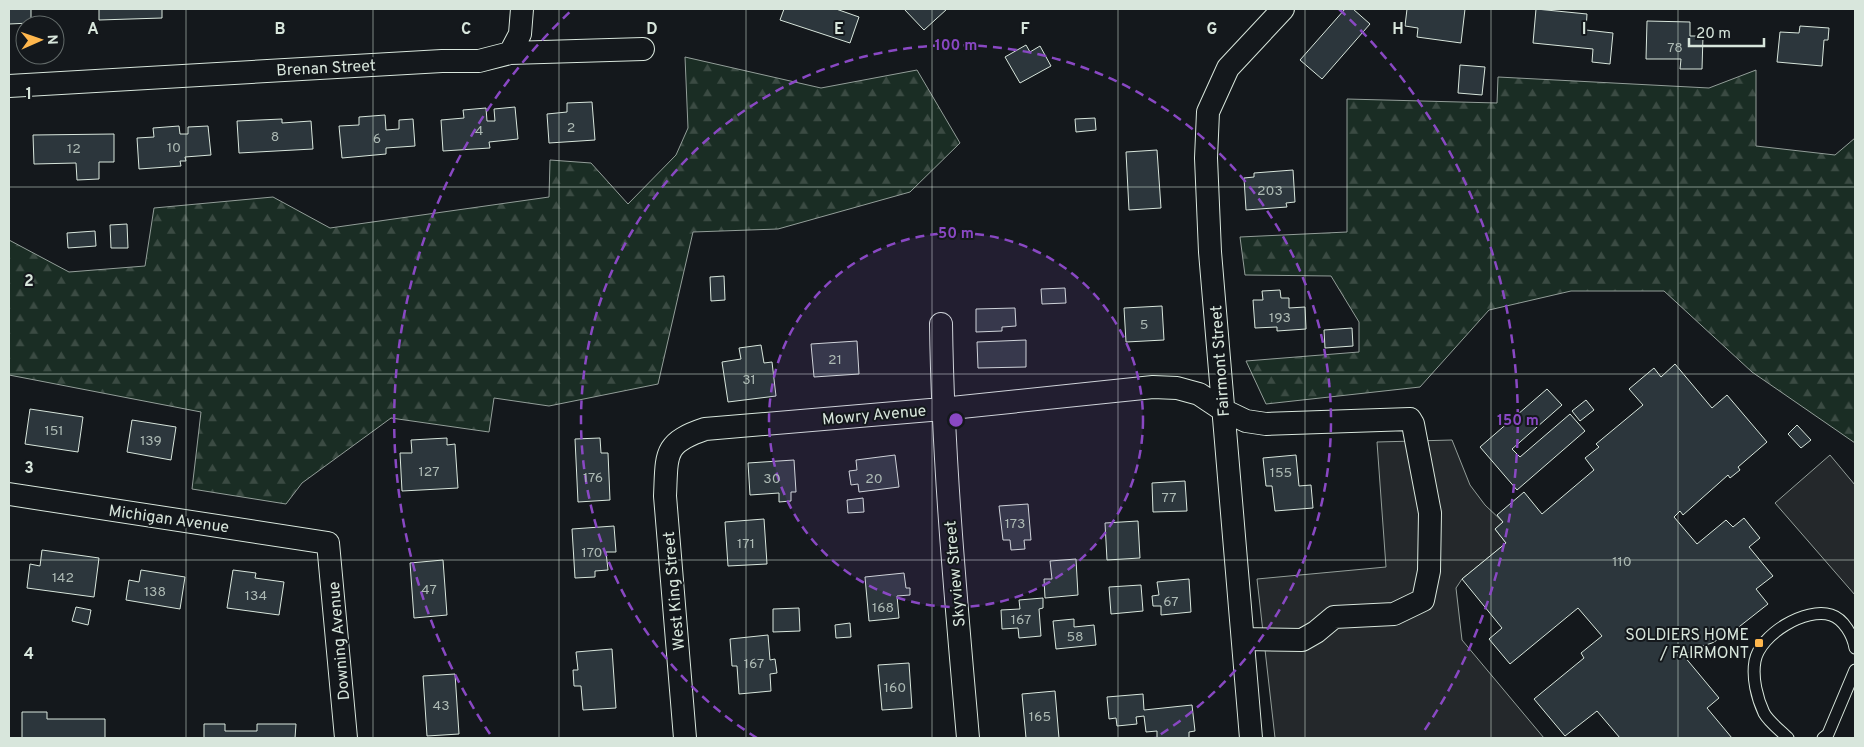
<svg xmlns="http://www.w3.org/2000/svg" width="1864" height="747" viewBox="0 0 1864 747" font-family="Overpass,sans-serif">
<defs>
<pattern id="forest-firs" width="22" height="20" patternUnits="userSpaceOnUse" patternTransform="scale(1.25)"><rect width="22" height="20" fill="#1a2d24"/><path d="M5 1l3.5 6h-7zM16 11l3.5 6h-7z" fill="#3b4b43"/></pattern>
</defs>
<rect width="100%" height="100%" fill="#14181c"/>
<path fill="url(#forest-firs)" stroke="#939e99" d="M 685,57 L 821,88 L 917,70 L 960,143 L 910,192 L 778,229 L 693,232 L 658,384 L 549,406 L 494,398 L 489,432 L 391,418 L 302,483 L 286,504 L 192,489 L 201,412 L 9,375 L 9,240 L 69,272 L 145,266 L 154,208 L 273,197 L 330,228 L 549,197 L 550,160 L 591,163 L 628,204 L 676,155 L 688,128 Z
M 1756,70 L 1756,146 L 1835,155 L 1855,138 L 1855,443 L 1752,372 L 1664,291 L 1571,291 L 1489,310 L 1420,387 L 1266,404 L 1246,361 L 1359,352 L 1359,322 L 1331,276 L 1245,275 L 1240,237 L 1347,232 L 1347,99 L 1497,103 L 1498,77 L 1709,88 Z"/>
<path fill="#24282b" stroke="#939e99" d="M 1452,440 L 1470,485 L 1485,505 L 1503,522 L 1495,529 L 1506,543 L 1462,579 L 1456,588 L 1462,640 L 1544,738 L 1275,738 L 1257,579 L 1386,567 L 1377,442 Z
M 1830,455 L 1855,485 L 1855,595 L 1775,503 Z"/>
<path fill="#2c363c" stroke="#d8e6dc" d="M 9,9 L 31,9 L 31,23 L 9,24 Z
M 99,9 L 162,9 L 162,18 L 99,20 Z
M 784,9 L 836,9 L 859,17 L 850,43 L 780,20 Z
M 904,9 L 947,9 L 924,30 Z
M 1345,9 L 1353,9 L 1370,24 L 1322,79 L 1300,60 Z
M 1407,9 L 1465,9 L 1461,43 L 1417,37 L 1418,28 L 1405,26 Z
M 1536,9 L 1587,14 L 1586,30 L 1613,33 L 1610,64 L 1592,62 L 1593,49 L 1533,43 Z
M 1647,21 L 1690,22 L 1690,36 L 1703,36 L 1702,69 L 1680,69 L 1681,59 L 1646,59 Z
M 1800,26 L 1829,28 L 1828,40 L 1824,40 L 1822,66 L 1777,62 L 1780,32 L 1799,33 Z
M 1026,45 L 1030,52 L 1040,46 L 1051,66 L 1020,83 L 1005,57 Z
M 1460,65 L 1485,67 L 1482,95 L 1458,93 Z
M 592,102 L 595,140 L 549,143 L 547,114 L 567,112 L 567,103 Z
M 515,107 L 518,139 L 489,142 L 490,148 L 443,151 L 441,120 L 464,118 L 463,110 L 486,108 L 487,121 L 495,121 L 494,109 Z
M 385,115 L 386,130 L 399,129 L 399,120 L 413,119 L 415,146 L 386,148 L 386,154 L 342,158 L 339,126 L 359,125 L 359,117 Z
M 1095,118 L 1096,130 L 1076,132 L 1075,119 Z
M 282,119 L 282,123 L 311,121 L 313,149 L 239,153 L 237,121 Z
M 179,126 L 180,134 L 188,134 L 188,127 L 208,126 L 211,155 L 185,157 L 186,161 L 180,161 L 181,166 L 139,169 L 137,138 L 154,137 L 153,128 Z
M 114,134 L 114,162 L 99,162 L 99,179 L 77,180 L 76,163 L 34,164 L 33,135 Z
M 1157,150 L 1161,208 L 1129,210 L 1126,152 Z
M 1293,170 L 1295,202 L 1286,203 L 1287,207 L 1246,210 L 1244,178 L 1254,177 L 1254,173 Z
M 127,224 L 128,248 L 111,248 L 110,225 Z
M 95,231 L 96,246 L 68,248 L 67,233 Z
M 724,276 L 725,300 L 711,301 L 710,277 Z
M 1065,288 L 1066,303 L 1042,304 L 1041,289 Z
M 1280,290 L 1281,298 L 1289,298 L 1289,308 L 1305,307 L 1306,329 L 1277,331 L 1277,327 L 1255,328 L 1253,300 L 1263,300 L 1262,291 Z
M 1162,306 L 1164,340 L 1126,342 L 1124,308 Z
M 1015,308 L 1016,326 L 1002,327 L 1002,331 L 976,332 L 976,309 Z
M 1352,328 L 1353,346 L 1325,348 L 1324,330 Z
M 1026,340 L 1026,367 L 978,368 L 977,342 Z
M 857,341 L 859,374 L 814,377 L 811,344 Z
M 761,345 L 764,363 L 772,362 L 776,396 L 728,402 L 722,362 L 741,359 L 739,348 Z
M 1675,364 L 1712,408 L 1727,395 L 1767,442 L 1738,467 L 1740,470 L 1730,478 L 1728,475 L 1683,515 L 1680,511 L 1674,517 L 1697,544 L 1726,520 L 1733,527 L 1744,518 L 1760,538 L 1749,547 L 1773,576 L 1756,589 L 1768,604 L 1735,630 L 1712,643 L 1693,649 L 1684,656 L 1719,698 L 1707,708 L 1732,738 L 1620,738 L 1597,711 L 1565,736 L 1534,699 L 1584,658 L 1581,653 L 1602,636 L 1578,608 L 1510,664 L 1489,639 L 1502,628 L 1462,579 L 1506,543 L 1495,529 L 1503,522 L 1497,515 L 1524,492 L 1542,514 L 1594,470 L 1585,458 L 1599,447 L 1596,444 L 1643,405 L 1629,389 L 1654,368 L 1661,377 Z
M 1547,389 L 1562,405 L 1512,449 L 1520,457 L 1570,414 L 1585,431 L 1517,490 L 1480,447 Z
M 1586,400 L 1594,410 L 1580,421 L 1572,411 Z
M 30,409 L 83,417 L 78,452 L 25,444 Z
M 132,420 L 176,427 L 171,460 L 127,452 Z
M 1797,425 L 1811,440 L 1801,448 L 1788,434 Z
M 447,438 L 447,445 L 455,444 L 458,488 L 402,491 L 400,453 L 412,453 L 411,440 Z
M 600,438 L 601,453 L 608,453 L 610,500 L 578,502 L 575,439 Z
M 895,455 L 899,487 L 859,492 L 858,484 L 851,485 L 849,471 L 857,470 L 856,460 Z
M 1296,455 L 1299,486 L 1311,485 L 1313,508 L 1275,511 L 1272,486 L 1266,486 L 1263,458 Z
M 794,460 L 796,492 L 791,492 L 791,501 L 779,502 L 779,493 L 750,495 L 748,463 Z
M 1185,481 L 1187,511 L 1153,512 L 1152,483 Z
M 863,498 L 864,512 L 848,513 L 847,500 Z
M 1028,504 L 1031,540 L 1024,540 L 1025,549 L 1011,550 L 1010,540 L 1003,540 L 999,506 Z
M 764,519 L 767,564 L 728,566 L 725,522 Z
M 1138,521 L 1140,558 L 1107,560 L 1105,523 Z
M 614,526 L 616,552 L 606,552 L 608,570 L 595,571 L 595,577 L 575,578 L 572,529 Z
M 42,550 L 99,558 L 94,597 L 27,588 L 30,564 L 40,566 Z
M 1076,559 L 1078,595 L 1045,598 L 1044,579 L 1052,579 L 1050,561 Z
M 443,560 L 447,615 L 414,618 L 410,563 Z
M 141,570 L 185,577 L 180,609 L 126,600 L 129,580 L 139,582 Z
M 233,570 L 256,573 L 255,578 L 284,582 L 279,615 L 227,608 Z
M 904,573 L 906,588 L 910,588 L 910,595 L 897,596 L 899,618 L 869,621 L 865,577 Z
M 1189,579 L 1191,612 L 1161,615 L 1161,606 L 1153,606 L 1152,596 L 1159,595 L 1157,582 Z
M 1141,585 L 1143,611 L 1111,614 L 1109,587 Z
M 1043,598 L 1043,608 L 1039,609 L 1041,636 L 1019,638 L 1018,628 L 1002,629 L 1001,610 L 1020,609 L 1019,600 Z
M 76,607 L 91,610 L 88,625 L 72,621 Z
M 799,608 L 800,631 L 773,632 L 773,609 Z
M 1074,619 L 1074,627 L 1094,625 L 1096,645 L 1056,649 L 1053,621 Z
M 850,623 L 851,637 L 836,638 L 835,625 Z
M 768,635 L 770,660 L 775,659 L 777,673 L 770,674 L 771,691 L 739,694 L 737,666 L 732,666 L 730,639 Z
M 612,649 L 616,708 L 583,710 L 581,686 L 574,686 L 573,670 L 578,670 L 576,652 Z
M 909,663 L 912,708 L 882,710 L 878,665 Z
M 455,674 L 459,734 L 427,736 L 423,676 Z
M 1055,691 L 1059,738 L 1026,738 L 1022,694 Z
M 1143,694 L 1144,710 L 1192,705 L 1195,731 L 1189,732 L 1189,738 L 1157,738 L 1157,731 L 1146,732 L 1144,716 L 1136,717 L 1137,724 L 1117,726 L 1116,718 L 1109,719 L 1107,697 Z
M 22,712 L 47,712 L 47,719 L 105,719 L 105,738 L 22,738 Z
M 204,724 L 225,724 L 225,731 L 257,731 L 257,724 L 296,724 L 295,738 L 204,738 Z"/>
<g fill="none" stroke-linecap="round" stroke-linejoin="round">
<g stroke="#d8e6dc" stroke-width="13">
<path id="lane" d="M 1788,738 C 1781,731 1769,722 1764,713 C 1757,698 1752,678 1755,661 C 1760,634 1806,607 1831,615 C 1844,619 1853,636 1855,648
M 1823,738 L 1828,734 L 1855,670"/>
</g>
<g stroke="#d8e6dc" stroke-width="24">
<path id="street" d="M 510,53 L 520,34 L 522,9
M 9,86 L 442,61 L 479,61 L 510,53 L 643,49
M 941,324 C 943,463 956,600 968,738
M 9,494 L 328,543 L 346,738
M 685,738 L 665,496 C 667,454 663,443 705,429 L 942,409 L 1153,387 L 1177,388 L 1199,394 L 1223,410 L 1246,421 L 1266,424 L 1410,419 L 1413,424 L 1430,513 L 1429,571 L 1423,600 L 1394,614 L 1334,617 L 1316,632 L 1302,640 L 1243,639
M 1251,738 L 1210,252 L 1206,158 L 1208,112 L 1228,68 L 1283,9"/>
</g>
<use href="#lane" stroke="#14181c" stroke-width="11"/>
<use href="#street" stroke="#14181c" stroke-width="22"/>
</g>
<path fill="none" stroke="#d8e6dc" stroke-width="1" stroke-opacity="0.55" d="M 186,9 L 186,738M 373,9 L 373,738M 559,9 L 559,738M 746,9 L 746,738M 932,9 L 932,738M 1118,9 L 1118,738M 1305,9 L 1305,738M 1491,9 L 1491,738M 1678,9 L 1678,738M 9,187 L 1855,187M 9,374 L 1855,374M 9,560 L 1855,560"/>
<circle cx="956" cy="420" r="187" fill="#8948c3" fill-opacity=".12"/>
<g fill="none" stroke="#8948c3" stroke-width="2.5" stroke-dasharray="9 6">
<circle cx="956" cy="420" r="187"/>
<path d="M757 738A375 375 0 1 1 1155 738"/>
<path d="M490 734A562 562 0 0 1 573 9M1339 9A562 562 0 0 1 1422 734"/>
</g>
<rect fill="#ffb74d" stroke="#14181c" stroke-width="2" x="1754" y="638" width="10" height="10" rx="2.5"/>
<g text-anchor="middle" stroke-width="4" stroke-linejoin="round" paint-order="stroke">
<g font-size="14" fill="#adbab4">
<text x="1675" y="52">78</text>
<text x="571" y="132">2</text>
<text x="479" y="135">4</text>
<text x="275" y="141">8</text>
<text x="377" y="143">6</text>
<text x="174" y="152">10</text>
<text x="74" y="153">12</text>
<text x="1270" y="195">203</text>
<text x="1280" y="322">193</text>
<text x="1144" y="329">5</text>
<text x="835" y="364">21</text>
<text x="749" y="384">31</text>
<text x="54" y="435">151</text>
<text x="151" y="445">139</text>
<text x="429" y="476">127</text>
<text x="1281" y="477">155</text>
<text x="593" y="482">176</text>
<text x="772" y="483">30</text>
<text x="874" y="483">20</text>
<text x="1169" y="502">77</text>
<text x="1015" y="528">173</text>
<text x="746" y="548">171</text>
<text x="592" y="557">170</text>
<text x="1622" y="566">110</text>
<text x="63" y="582">142</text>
<text x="429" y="594">47</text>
<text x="155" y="596">138</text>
<text x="256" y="600">134</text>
<text x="1171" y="606">67</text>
<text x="883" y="612">168</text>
<text x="1021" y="624">167</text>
<text x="1075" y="641">58</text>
<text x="754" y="668">167</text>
<text x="895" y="692">160</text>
<text x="441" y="710">43</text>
<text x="1040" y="721">165</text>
</g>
<g font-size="16" fill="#d8e6dc" stroke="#14181c">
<text transform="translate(326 67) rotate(-3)" y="6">Brenan Street</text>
<text transform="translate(1219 361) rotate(-94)" y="6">Fairmont Street</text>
<text transform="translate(874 414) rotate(-5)" y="6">Mowry Avenue</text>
<text transform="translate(169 518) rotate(8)" y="6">Michigan Avenue</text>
<text transform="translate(954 574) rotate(-95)" y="6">Skyview Street</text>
<text transform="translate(673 591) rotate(-95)" y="6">West King Street</text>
<text transform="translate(338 641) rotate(-95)" y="6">Downing Avenue</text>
</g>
<g font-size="16" fill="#d8e6dc" stroke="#14181c" text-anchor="end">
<text x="1749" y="640">SOLDIERS HOME<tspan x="1749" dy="18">/ FAIRMONT</tspan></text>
</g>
</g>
<g font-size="16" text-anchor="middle" font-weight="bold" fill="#d8e6dc" stroke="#14181c" stroke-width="4" stroke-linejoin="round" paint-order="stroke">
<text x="93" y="34">A</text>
<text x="280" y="34">B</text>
<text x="466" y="34">C</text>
<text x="652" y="34">D</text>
<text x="839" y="34">E</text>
<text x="1025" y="34">F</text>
<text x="1212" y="34">G</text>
<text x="1398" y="34">H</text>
<text x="1584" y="34">I</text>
<text x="29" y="99">1</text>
<text x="29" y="286">2</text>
<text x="29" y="473">3</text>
<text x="29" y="659">4</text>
</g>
<circle cx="956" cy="420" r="8" fill="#8948c3" stroke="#14181c" stroke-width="2.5"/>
<g font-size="15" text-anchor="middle" font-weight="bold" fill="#8948c3" stroke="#14181c" stroke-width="4" stroke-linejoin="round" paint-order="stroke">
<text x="956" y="50">100 m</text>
<text x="956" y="238">50 m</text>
<text x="1518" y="425">150 m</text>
</g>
<rect width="1864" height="747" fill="none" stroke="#d8e6dc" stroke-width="20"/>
<g transform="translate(40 40) rotate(88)"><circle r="24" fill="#14181c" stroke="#626a69"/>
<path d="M0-4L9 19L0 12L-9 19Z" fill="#ffb74d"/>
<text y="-8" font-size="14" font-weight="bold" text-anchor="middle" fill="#d8e6dc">N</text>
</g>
<path d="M1689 38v8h75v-8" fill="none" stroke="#d8e6dc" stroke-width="2.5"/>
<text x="1696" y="38" font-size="15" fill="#d8e6dc" stroke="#14181c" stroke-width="4" paint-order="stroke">20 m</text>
</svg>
